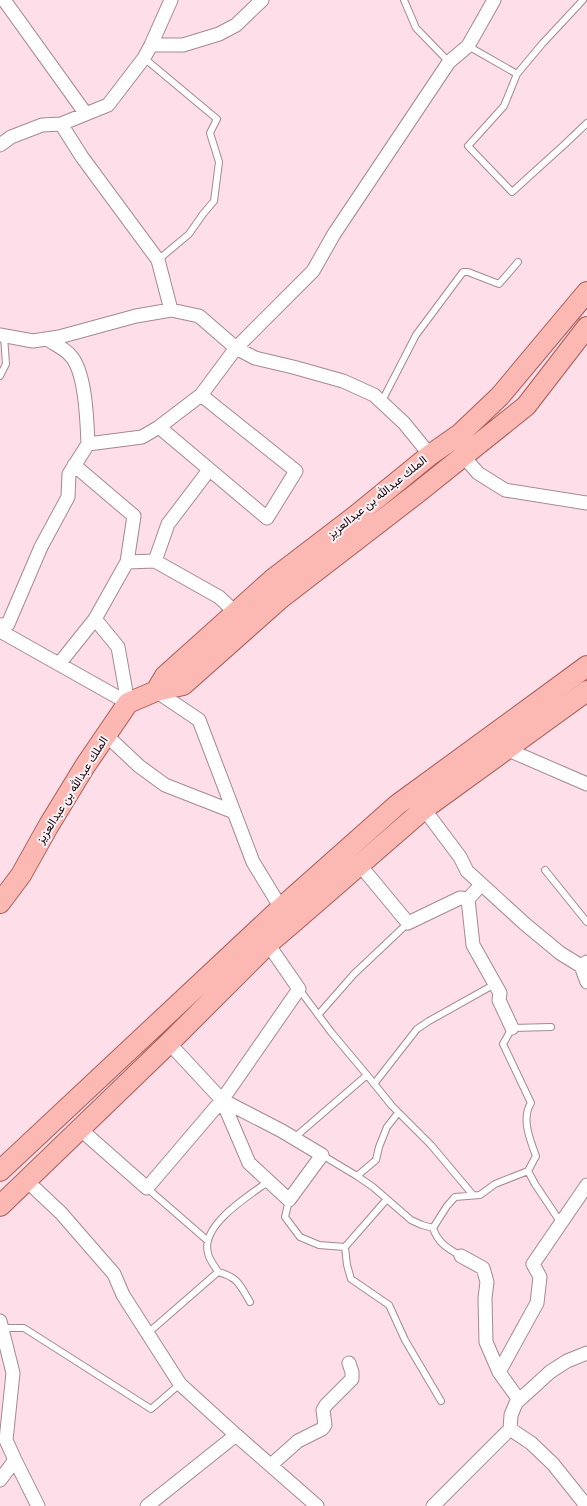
<svg xmlns="http://www.w3.org/2000/svg" width="587" height="1506" viewBox="0 0 587 1506" font-family="'Fira Sans Condensed',Vazirmatn,sans-serif">
<rect width="100%" height="100%" fill="#fedee9"/>
<g fill="none" stroke-linecap="round" stroke-linejoin="round">
<g stroke="#a58893" stroke-width="8">
<path id="service" d="M 404,0 L 416,28 L 449,62
M 468,46 L 517,74 L 542,44 L 583,0
M 144,58 L 217,119 L 210,133 L 219,162 L 214,201 L 203,214 L 189,234 L 158,260
M 517,74 L 504,106 L 468,146 L 512,192 L 565,144 L 587,123
M 0,376 L 6,364 L 4,336
M 382,401 L 416,335 L 463,272 L 468,272 L 499,284 L 518,262
M 545,870 L 587,922
M 299,989 L 331,1032 L 367,1075 L 392,1106 L 431,1145 L 473,1195
M 318,1015 L 354,974 L 408,923
M 374,1084 L 417,1029 L 429,1021 L 495,984
M 294,1138 L 367,1075
M 322,1155 L 357,1176 L 373,1187 L 411,1220 L 422,1225 L 433,1228
M 528,1171 L 536,1156 C 530,1140 521,1118 531,1103 L 503,1044 L 512,1028 L 551,1027
M 357,1176 L 376,1160 L 379,1147 L 387,1127 L 398,1113
M 147,1188 L 208,1241
M 289,1200 L 285,1217 L 300,1237 L 319,1245 L 345,1247 L 347,1265 L 351,1279 L 389,1305 L 405,1340 L 441,1401
M 345,1247 L 387,1199
M 461,1256 C 447,1248 438,1243 433,1228 L 447,1206 L 455,1197 L 480,1195 L 495,1184 L 528,1171 L 535,1184 L 561,1223
M 218,1272 C 238,1277 240,1285 250,1302
M 2,1328 L 24,1328 L 151,1409 L 180,1384
M 148,1333 L 218,1272 C 215,1266 209,1260 208,1253 C 200,1225 250,1195 269,1181"/>
</g>
<g stroke="#a58893" stroke-width="15">
<path id="minor" d="M 4,0 L 86,114
M 151,45 L 183,45 L 219,34 L 236,25 L 262,0
M 61,124 L 82,157 L 158,260 L 171,310
M 0,145 L 11,137 L 42,125 L 61,124 L 108,105 L 144,58 L 151,45 L 171,0
M 0,335 L 33,341 L 59,337 L 136,316 L 171,310 L 199,316 L 236,348 L 255,358 L 293,367 L 343,381 L 374,395 L 404,423 L 430,455
M 47,339 C 54,344 64,348 70,355 C 86,371 87,422 88,444 L 142,437 L 159,427 L 201,395 L 236,348 L 313,271 L 334,234 L 449,62 L 468,46 L 494,0
M 159,427 L 267,518 L 296,471 L 201,395
M 463,456 L 478,473 L 505,490 L 587,503
M 74,465 L 134,516 L 127,562 L 95,619 L 118,647 L 128,703
M 209,470 L 168,524 L 155,561 L 219,597 L 235,612
M 127,562 L 155,561
M 0,625 L 8,624 L 41,547 L 68,497 L 69,474 L 88,444
M 0,631 L 128,703
M 59,664 L 95,619
M 156,691 L 199,720 L 253,862 L 281,908
M 106,735 L 139,766 L 165,785 L 234,812
M 506,749 L 587,784
M 424,809 L 460,857 L 467,871 L 525,924 L 560,953 L 581,966
M 359,864 L 408,923 L 460,898 L 468,899
M 481,885 L 468,899 L 473,945 L 500,993 L 499,1000 L 512,1028
M 587,962 L 581,966 L 587,982
M 169,1043 L 222,1100 L 249,1163 L 289,1200 L 322,1155 L 282,1131 L 222,1100 L 299,989 L 268,944
M 80,1129 L 147,1188 L 222,1100
M 27,1181 L 61,1213 L 114,1274 L 123,1295 L 180,1384 L 236,1435 L 147,1506
M 461,1256 L 483,1268 L 487,1282 L 485,1298 L 486,1342 L 499,1372
M 0,1321 L 13,1373 L 6,1440 L 15,1460 L 38,1506
M 519,1400 L 499,1372 L 537,1303 L 540,1277 L 533,1264 L 587,1185
M 510,1429 L 531,1443 L 553,1464 L 585,1504 L 585,1506
M 236,1435 L 317,1506
M 271,1465 L 298,1441 L 322,1429 L 325,1425 L 323,1410 L 326,1405 L 352,1379 L 352,1372 L 349,1363
M 0,1480 L 15,1460
M 433,1506 L 510,1429 L 511,1415 L 516,1403 L 550,1372 L 567,1361 L 587,1353"/>
</g>
<g stroke="#a95c57" stroke-width="22">
<path id="primary" d="M 156,691 L 165,676 L 273,579 L 354,517 L 430,455 L 460,434 L 500,396 L 587,292
M 0,903 L 21,875 L 49,825 L 85,766 L 128,703 L 156,691 L 183,685 L 281,598 L 416,494 L 526,406 L 587,327
M 0,1171 L 281,908 L 397,805 L 587,666
M 0,1206 L 169,1043 L 268,944 L 295,921 L 424,809 L 587,691"/>
</g>
<use href="#service" stroke="#fff" stroke-width="6"/>
<use href="#minor" stroke="#fff" stroke-width="13"/>
<use href="#primary" stroke="#fcb9b3" stroke-width="20"/>
</g>
<g text-anchor="middle" stroke-width="4" stroke-linejoin="round" paint-order="stroke">
<g font-size="12" fill="#12080c" stroke="#fef1f6">
<text transform="translate(377 497) rotate(-39)" y="4">الملك عبدالله بن عبدالعزيز</text>
<text transform="translate(72 790) rotate(-58)" y="4">الملك عبدالله بن عبدالعزيز</text>
</g>
</g>
</svg>
